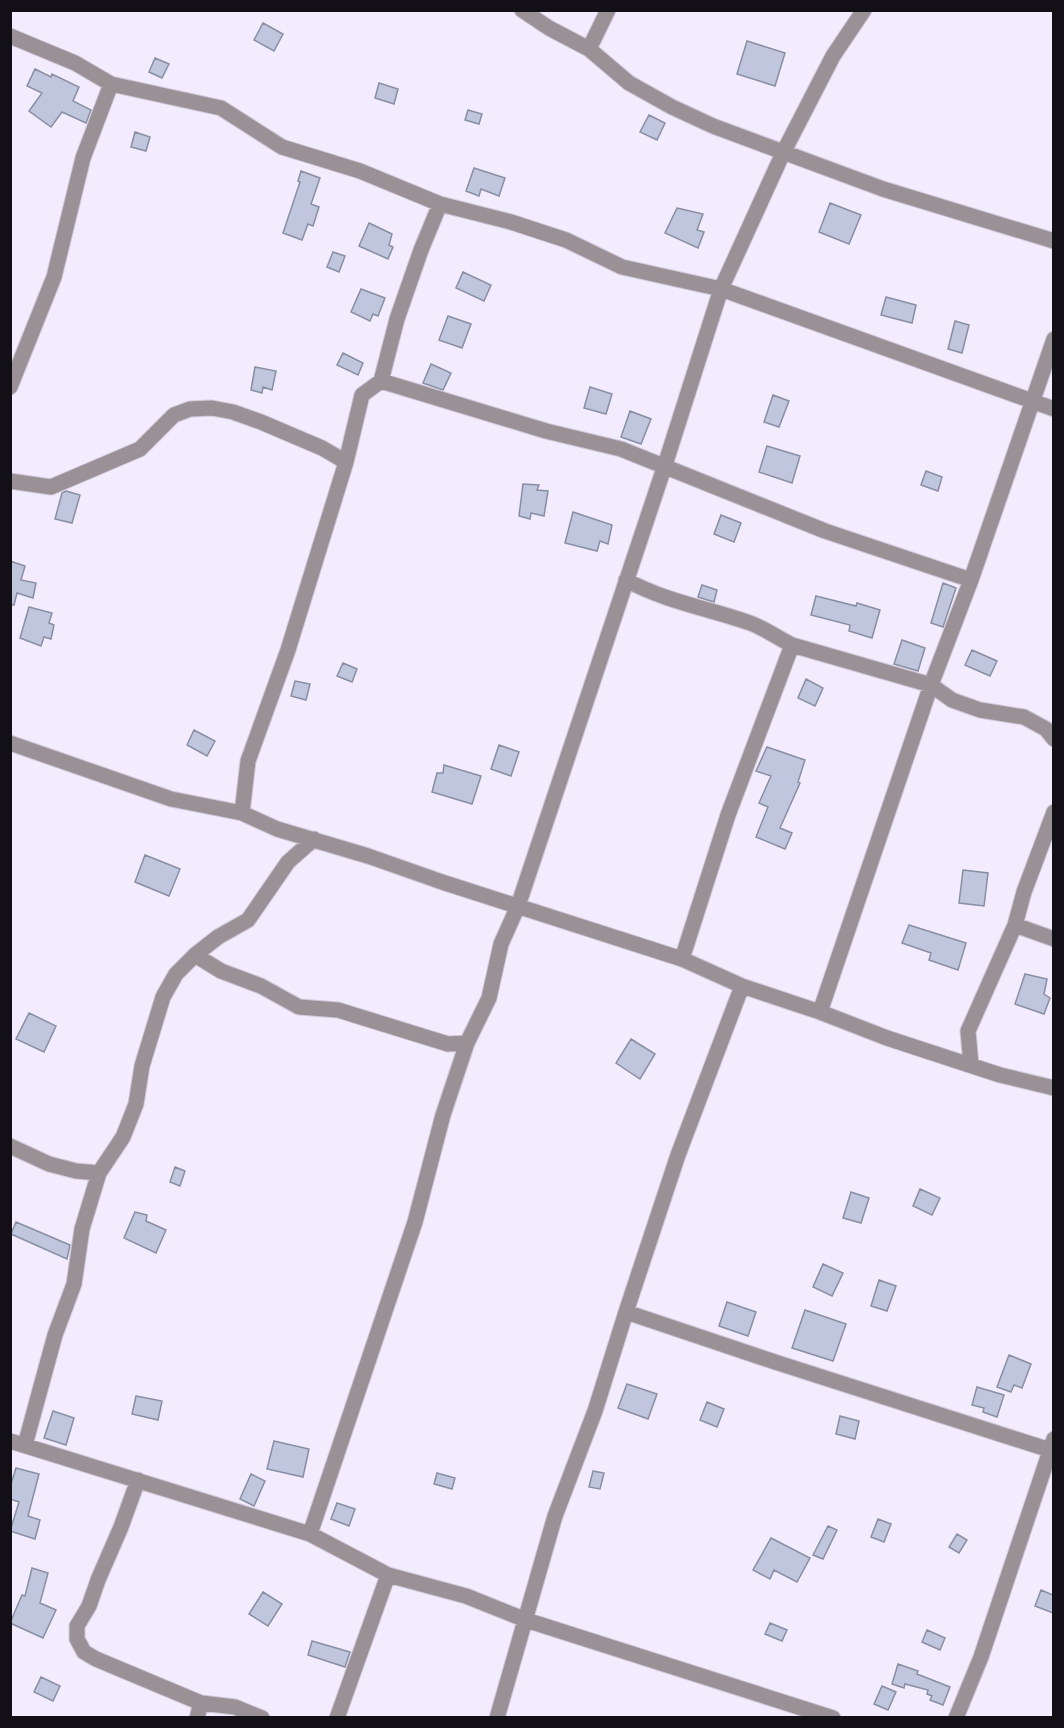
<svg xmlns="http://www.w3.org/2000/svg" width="1064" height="1728" viewBox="0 0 1064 1728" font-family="Inter,sans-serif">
<rect width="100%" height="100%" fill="#f3ebfe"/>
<path fill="#c0c6dd" stroke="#888ea3" stroke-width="1.5" d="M 263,23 L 283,34 L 274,51 L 254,40 Z
M 747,41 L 785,53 L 775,86 L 737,74 Z
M 155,58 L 169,64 L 162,78 L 149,72 Z
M 35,69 L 51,77 L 52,74 L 79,87 L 73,101 L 91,110 L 86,123 L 62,112 L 51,127 L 29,111 L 42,93 L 27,86 Z
M 379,83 L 398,89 L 394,104 L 375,98 Z
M 468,110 L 482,114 L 479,124 L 465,120 Z
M 649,115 L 665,123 L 657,140 L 640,132 Z
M 135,132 L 150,137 L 146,151 L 131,147 Z
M 474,168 L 505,178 L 499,196 L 481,189 L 479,196 L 466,191 Z
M 301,171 L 320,178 L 311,204 L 319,207 L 313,226 L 308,224 L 302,240 L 283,233 L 300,182 L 298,181 Z
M 830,203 L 861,215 L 849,244 L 819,232 Z
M 677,208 L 703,214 L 697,230 L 704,232 L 698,248 L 665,233 Z
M 369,223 L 392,234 L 389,245 L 393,247 L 388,259 L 359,246 Z
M 333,252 L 345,256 L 339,272 L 327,267 Z
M 463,272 L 491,285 L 484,301 L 456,288 Z
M 361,289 L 385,298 L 378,316 L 373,314 L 370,321 L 351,312 Z
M 886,297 L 916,305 L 912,323 L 881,315 Z
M 448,316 L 471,324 L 462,348 L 439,340 Z
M 955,321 L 969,325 L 962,353 L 948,349 Z
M 343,353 L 363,363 L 358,375 L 337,365 Z
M 431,364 L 451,373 L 443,390 L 423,383 Z
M 255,367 L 276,371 L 272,390 L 263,387 L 262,393 L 251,390 Z
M 590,387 L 612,394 L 606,414 L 584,408 Z
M 773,395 L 789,401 L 779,427 L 764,422 Z
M 630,411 L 651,419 L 641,444 L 621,437 Z
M 767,446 L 800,456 L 792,483 L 759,472 Z
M 926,471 L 942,477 L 938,491 L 921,485 Z
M 523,484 L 539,485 L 537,490 L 548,491 L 544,516 L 531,513 L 530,519 L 519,516 Z
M 66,491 L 80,495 L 72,523 L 55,519 L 62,493 Z
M 573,512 L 612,525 L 608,544 L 600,541 L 597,551 L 565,543 Z
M 721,515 L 741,523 L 734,542 L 714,534 Z
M 10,561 L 25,566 L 21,580 L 36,583 L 33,598 L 17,593 L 14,605 L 10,605 Z
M 943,583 L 956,588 L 943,627 L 931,623 Z
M 702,585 L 717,590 L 714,602 L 698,597 Z
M 816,596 L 856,606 L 857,603 L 880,610 L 872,638 L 849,631 L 850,625 L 811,615 Z
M 29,607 L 52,613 L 49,623 L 54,625 L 51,639 L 44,637 L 41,646 L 20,638 Z
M 902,640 L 925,648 L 918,671 L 894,664 Z
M 972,650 L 997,661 L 990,676 L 965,665 Z
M 343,663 L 357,669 L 352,682 L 337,676 Z
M 806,679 L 823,688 L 815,706 L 798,698 Z
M 295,681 L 310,684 L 306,700 L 291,696 Z
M 194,730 L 215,741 L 207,756 L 187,745 Z
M 499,745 L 519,752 L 511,776 L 491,769 Z
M 767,747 L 805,760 L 798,782 L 800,783 L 780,828 L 792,833 L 785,849 L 756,837 L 768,807 L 759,803 L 771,776 L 756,771 Z
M 444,765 L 481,776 L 472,804 L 432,792 L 437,773 L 443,773 Z
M 145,855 L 180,869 L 169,896 L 135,882 Z
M 963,870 L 988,873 L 984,906 L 959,903 Z
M 909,925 L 966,943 L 958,970 L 929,960 L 931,953 L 902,943 Z
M 1025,974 L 1047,979 L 1044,994 L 1050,998 L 1044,1014 L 1015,1004 Z
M 29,1013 L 56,1026 L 44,1052 L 16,1039 Z
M 631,1039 L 655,1054 L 640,1079 L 616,1063 Z
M 175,1167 L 185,1171 L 180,1186 L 170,1182 Z
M 920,1189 L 940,1198 L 932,1215 L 913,1206 Z
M 851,1192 L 869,1198 L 861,1223 L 843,1218 Z
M 135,1212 L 147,1215 L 146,1221 L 166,1230 L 156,1253 L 124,1238 Z
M 16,1222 L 70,1245 L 67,1259 L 11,1234 Z
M 823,1264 L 843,1273 L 832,1296 L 813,1287 Z
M 879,1280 L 896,1286 L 887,1311 L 871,1306 Z
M 727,1302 L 756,1312 L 748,1336 L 719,1326 Z
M 805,1310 L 846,1324 L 833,1361 L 792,1348 Z
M 1009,1355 L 1031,1364 L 1022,1388 L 1014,1385 L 1011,1392 L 997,1387 Z
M 627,1384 L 657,1394 L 648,1419 L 618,1408 Z
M 977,1387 L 1004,1395 L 997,1417 L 983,1412 L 984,1408 L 972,1405 Z
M 136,1396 L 162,1401 L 158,1420 L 132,1414 Z
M 707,1402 L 724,1409 L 717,1427 L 700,1420 Z
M 53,1411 L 74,1418 L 66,1445 L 44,1438 Z
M 840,1416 L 859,1421 L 855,1439 L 836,1434 Z
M 274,1441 L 309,1449 L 303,1477 L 267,1469 Z
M 16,1468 L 39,1474 L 28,1516 L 40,1520 L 35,1539 L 10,1531 L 19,1502 L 10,1499 L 10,1487 Z
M 593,1471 L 604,1473 L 600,1489 L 589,1487 Z
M 437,1473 L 455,1478 L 452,1489 L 434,1484 Z
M 251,1474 L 265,1481 L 254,1506 L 240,1499 Z
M 337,1503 L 355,1509 L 349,1526 L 331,1519 Z
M 878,1519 L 891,1524 L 884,1542 L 871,1537 Z
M 828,1526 L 837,1530 L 823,1559 L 813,1555 Z
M 957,1534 L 967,1540 L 959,1553 L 949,1547 Z
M 771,1538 L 810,1558 L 797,1582 L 774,1570 L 770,1579 L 753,1570 Z
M 32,1568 L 48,1573 L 40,1603 L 56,1610 L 43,1638 L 10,1623 L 22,1595 L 25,1596 Z
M 1041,1590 L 1053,1595 L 1053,1613 L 1035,1606 Z
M 263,1592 L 282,1604 L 268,1626 L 249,1614 Z
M 770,1623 L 787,1630 L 782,1641 L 765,1634 Z
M 927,1630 L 945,1638 L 940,1650 L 922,1642 Z
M 312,1641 L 350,1652 L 345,1667 L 308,1655 Z
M 898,1664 L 918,1671 L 917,1674 L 950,1687 L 943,1705 L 930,1700 L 932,1696 L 927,1694 L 928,1690 L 905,1684 L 904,1688 L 892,1684 Z
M 41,1677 L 60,1686 L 53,1701 L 34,1692 Z
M 882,1686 L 896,1692 L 888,1710 L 874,1704 Z"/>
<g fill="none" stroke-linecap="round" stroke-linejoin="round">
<g stroke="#cfc8d9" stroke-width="17">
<path id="minor" d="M 522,10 L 549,28 L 589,49 L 629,83 L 672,107 L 713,126 L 883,189 L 1054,241
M 10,36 L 75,63 L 111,84 L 221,108 L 282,147 L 360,171 L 440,204 L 511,222 L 566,240 L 622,267 L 721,289 L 1054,409
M 589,49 L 608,10
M 381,381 L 546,431 L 621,449 L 825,531 L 971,580
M 10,387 L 54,277 L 83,158 L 111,84
M 10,481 L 51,487 L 140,449 L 174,415 L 190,409 L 212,408 L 233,412 L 261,422 L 322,448 L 346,462
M 626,580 C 667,602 707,608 750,623 C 764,628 778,638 792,645
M 10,743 L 171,799 L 242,813 L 277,829 L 368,856 L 442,882 L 682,959 L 742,986 L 820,1012 L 887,1038 L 1000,1075 L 1054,1088
M 242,813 L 248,761 L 288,650 L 346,462 L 362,395 L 381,381 L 397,319 L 421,250 L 440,204
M 1015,925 L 1054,939
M 195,955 L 221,971 L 261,986 L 299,1007 L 338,1010 L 448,1044 L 467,1043
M 682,959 L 728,815 L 792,645 L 931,685 L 952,700 L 980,710 L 1024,717 L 1046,729 L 1054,739
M 820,1012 L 931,685 L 971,580 L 1054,339
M 971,1065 L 968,1031 L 1015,925 L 1024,892 L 1054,812
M 10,1146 L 49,1164 L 76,1171 L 99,1173
M 626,1312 L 775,1362 L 1050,1450
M 10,1441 L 310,1534 L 388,1575
M 25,1445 L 55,1335 L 74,1284 L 82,1229 L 99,1173 L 123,1137 L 136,1104 L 142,1066 L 163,997 L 176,974 L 195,955 L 218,937 L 248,920 L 288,862 L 314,839
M 138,1480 L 121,1527 L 98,1580 L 89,1606 L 77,1626 L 77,1639 L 84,1652 L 96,1659 L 201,1703
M 310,1534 L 415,1222 L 443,1115 L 467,1043 L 489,998 L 501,944 L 518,906 L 665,465 L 721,289 L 783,153 L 833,56 L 864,10
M 197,1718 L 201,1703 L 235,1707 L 262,1718
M 337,1718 L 388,1575 L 466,1596 L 526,1620 L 833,1718
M 497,1718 L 555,1516 L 595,1411 L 626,1312 L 678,1155 L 742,986
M 956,1718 L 981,1657 L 1054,1439"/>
</g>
<use href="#minor" stroke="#9a9197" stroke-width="15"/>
</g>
<rect width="1064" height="1728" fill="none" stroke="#130f17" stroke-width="24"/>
</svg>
